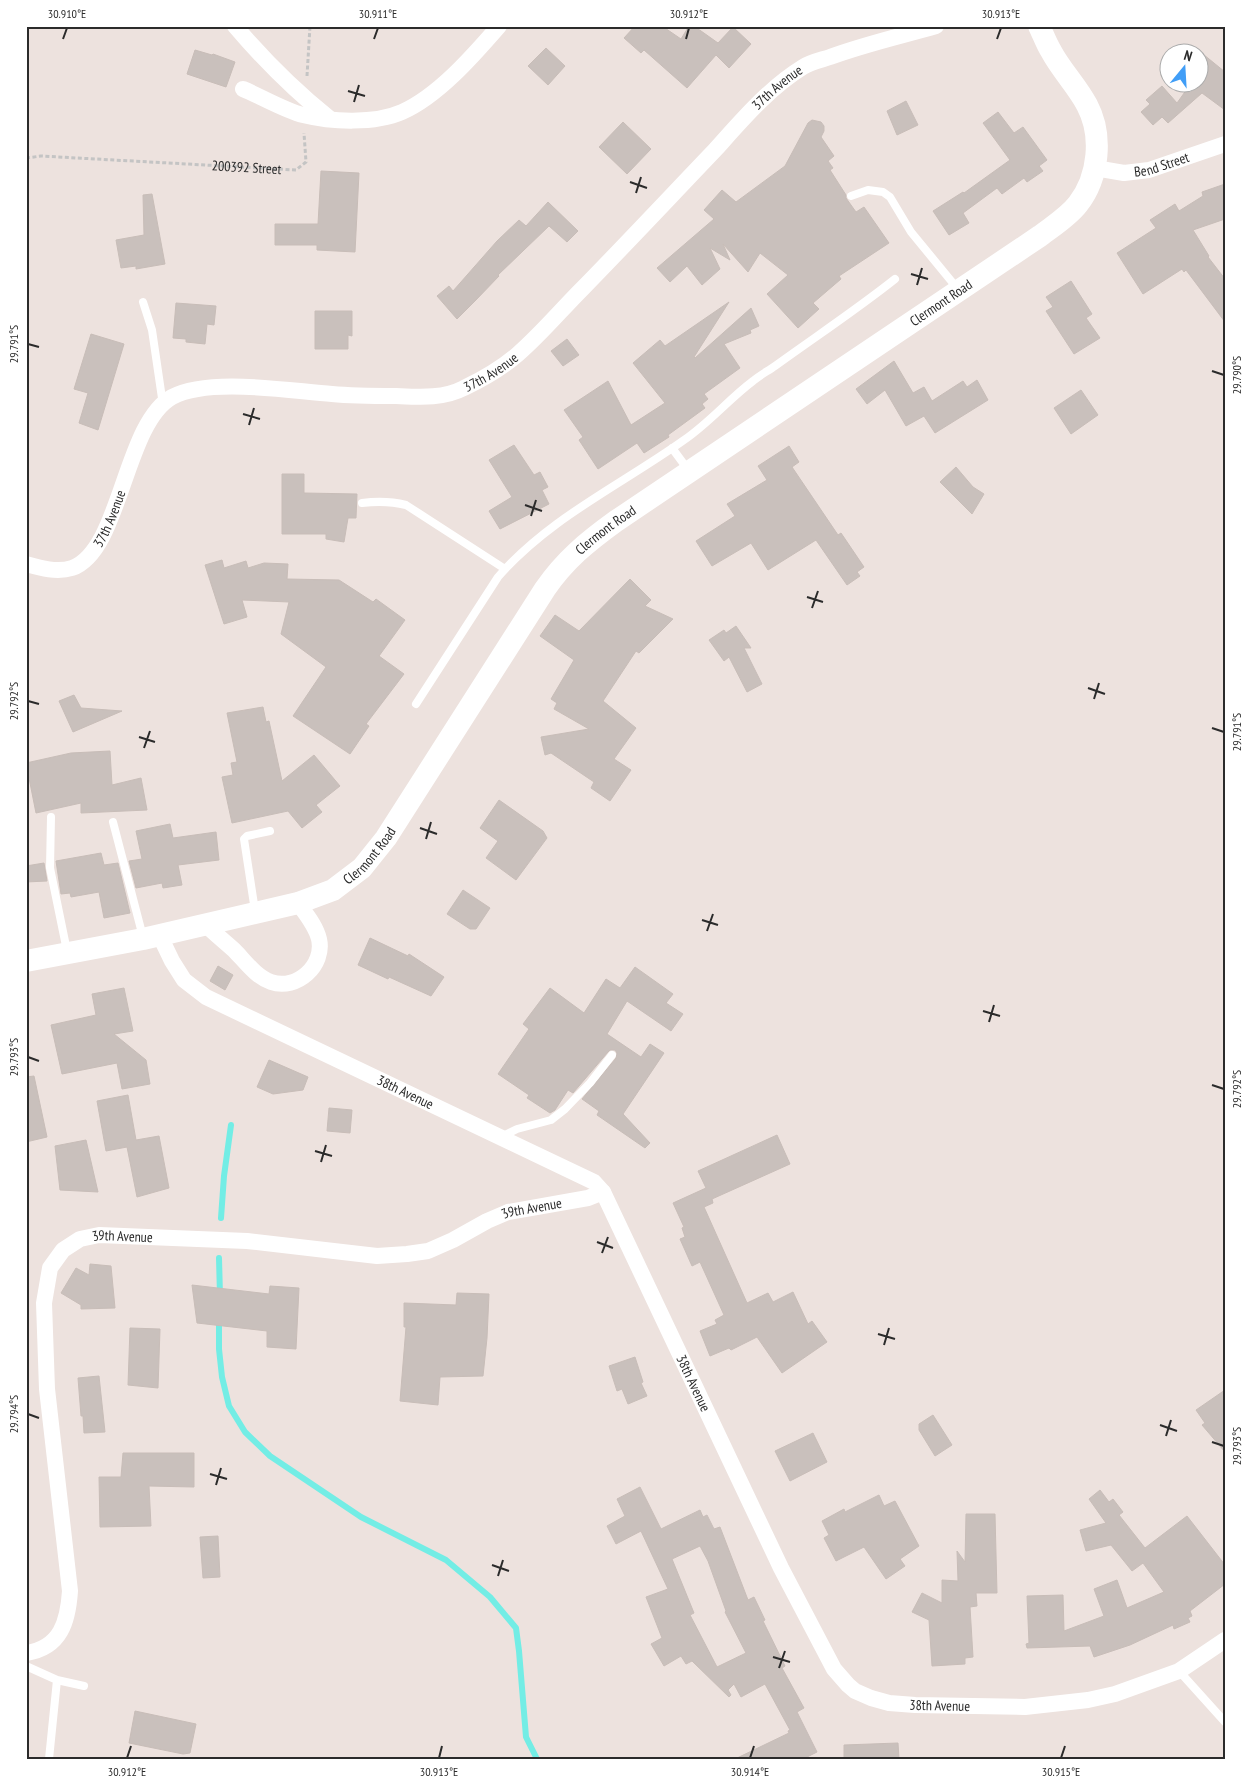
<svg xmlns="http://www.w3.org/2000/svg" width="1251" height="1785" viewBox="0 0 1251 1785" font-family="'PT Sans Narrow',sans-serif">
<rect width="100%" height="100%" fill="#ede2de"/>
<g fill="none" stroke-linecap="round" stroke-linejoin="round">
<path stroke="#73ede5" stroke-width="6" d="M 221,1218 L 224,1176 L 231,1125
M 219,1258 L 220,1296
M 219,1319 L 219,1349 L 222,1377 L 229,1406 L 245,1432 L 270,1456 L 361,1517 L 446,1560 L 490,1597 L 516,1628 L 519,1651 L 526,1737 L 537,1759"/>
</g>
<path fill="#c9c0bc" stroke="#c8bdb8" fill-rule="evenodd" d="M 635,26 L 662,26 L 681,39 L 689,26 L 694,26 L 718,43 L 733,27 L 751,44 L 729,68 L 716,55 L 687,88 L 644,50 L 641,53 L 624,38 Z
M 546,48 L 565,66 L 548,85 L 528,66 Z
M 195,50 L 212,55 L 213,54 L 235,62 L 226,87 L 187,74 Z
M 1198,50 L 1225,72 L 1225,110 L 1202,93 L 1168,123 L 1162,117 L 1153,125 L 1141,112 L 1150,104 L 1146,100 L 1162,86 L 1177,103 L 1192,82 L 1198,82 Z
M 906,101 L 918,125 L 897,135 L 887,111 Z
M 998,112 L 1014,133 L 1023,127 L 1047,160 L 1039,166 L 1043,171 L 1027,182 L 1024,178 L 1002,194 L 997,188 L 963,213 L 969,223 L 949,235 L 933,211 L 963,192 L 964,193 L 1010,160 L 983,123 Z
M 812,120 L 821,122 L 824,126 L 824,131 L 821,137 L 834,156 L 828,161 L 833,168 L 830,170 L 846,195 L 846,198 L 856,212 L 864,207 L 889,243 L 839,276 L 841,279 L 813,303 L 819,309 L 798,328 L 767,294 L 788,275 L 760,253 L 748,272 L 723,244 L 730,260 L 710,248 L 720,269 L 702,285 L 687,266 L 670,282 L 657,268 L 714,219 L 704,210 L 722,190 L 736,202 L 785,166 L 808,123 Z
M 623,122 L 651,149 L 627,174 L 599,147 Z
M 321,171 L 359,173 L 355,252 L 317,250 L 317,245 L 275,245 L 275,224 L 318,224 Z
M 1225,184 L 1225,219 L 1193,230 L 1209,256 L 1208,257 L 1225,279 L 1225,322 L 1186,270 L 1184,272 L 1182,269 L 1143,294 L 1117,253 L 1156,228 L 1150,220 L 1175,204 L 1179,211 L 1203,196 L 1202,192 Z
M 152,194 L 165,264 L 136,269 L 136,266 L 121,268 L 116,240 L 144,235 L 143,195 Z
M 548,202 L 578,231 L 567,242 L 549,226 L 498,275 L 499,276 L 475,301 L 457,319 L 437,296 L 449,286 L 453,291 L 497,241 L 519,220 L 526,226 Z
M 1071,281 L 1092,314 L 1086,318 L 1100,338 L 1074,354 L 1046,311 L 1053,307 L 1046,297 Z
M 729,302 L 694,357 L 695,358 L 751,308 L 759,326 L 750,330 L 751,333 L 724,344 L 740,368 L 704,394 L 708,399 L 702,404 L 705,408 L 668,435 L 669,437 L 644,453 L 637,443 L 598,469 L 579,440 L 583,437 L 564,410 L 608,381 L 631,425 L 665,403 L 633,363 L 660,340 L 665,346 Z
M 176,303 L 216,306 L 214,325 L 207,324 L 205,344 L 186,342 L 186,339 L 173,338 Z
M 315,311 L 352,311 L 352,336 L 348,335 L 348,349 L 315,349 Z
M 91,334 L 124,344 L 98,430 L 79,423 L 88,393 L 74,389 Z
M 567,339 L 579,355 L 563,366 L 551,351 Z
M 894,361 L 913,393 L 924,387 L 932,401 L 963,381 L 967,387 L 977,380 L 988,400 L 935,433 L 924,416 L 906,426 L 885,390 L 867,404 L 856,389 Z
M 1081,390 L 1098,415 L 1071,434 L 1054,408 Z
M 514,445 L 534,475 L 540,472 L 548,487 L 542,490 L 549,504 L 500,529 L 489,511 L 512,497 L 489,460 Z
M 789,446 L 799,462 L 792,467 L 838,535 L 841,533 L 864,567 L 857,572 L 860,576 L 847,585 L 816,540 L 768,570 L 751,543 L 712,566 L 696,541 L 735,516 L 727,504 L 767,480 L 758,466 Z
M 956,467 L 973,487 L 984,494 L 972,514 L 940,482 Z
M 282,474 L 304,474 L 304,493 L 357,494 L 356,518 L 348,518 L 344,542 L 326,539 L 326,534 L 282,534 Z
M 222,560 L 224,568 L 246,561 L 248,568 L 264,563 L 288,564 L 287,579 L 339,580 L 373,602 L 376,599 L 405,620 L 379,656 L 404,674 L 366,724 L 369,726 L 350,754 L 293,716 L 326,667 L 281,634 L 289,602 L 242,600 L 247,617 L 224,624 L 205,565 Z
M 630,579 L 651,600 L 645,606 L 673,619 L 639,653 L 636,651 L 603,701 L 636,728 L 614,759 L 631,770 L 610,801 L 591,788 L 594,782 L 551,753 L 545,755 L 541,737 L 589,729 L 554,709 L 557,703 L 551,699 L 574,660 L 540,636 L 555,615 L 579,631 Z
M 736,626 L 751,648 L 744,648 L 762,684 L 747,692 L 729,657 L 724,661 L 709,640 L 724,630 L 726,633 Z
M 74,695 L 81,708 L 122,711 L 73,732 L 59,701 Z
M 263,707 L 266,722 L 269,721 L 282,781 L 314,755 L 340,786 L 316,805 L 322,812 L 302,828 L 288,811 L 232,823 L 222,777 L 233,775 L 231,763 L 237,762 L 227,713 Z
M 110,751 L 112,785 L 141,778 L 147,810 L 81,813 L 81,803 L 36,813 L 26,763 L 71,753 Z
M 499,800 L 543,831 L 547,838 L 516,880 L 486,858 L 498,841 L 480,828 Z
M 170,824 L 173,838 L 216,832 L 219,860 L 178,865 L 182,885 L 163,888 L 162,883 L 136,888 L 129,861 L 142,859 L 136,831 Z
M 101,853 L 104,865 L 118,863 L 130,913 L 104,918 L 99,892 L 71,897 L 70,893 L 61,894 L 56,861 Z
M 44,863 L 47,881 L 26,882 L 26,866 Z
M 463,890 L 490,908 L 476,929 L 470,929 L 447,914 Z
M 370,938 L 408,956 L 409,954 L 444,977 L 431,996 L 389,977 L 388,979 L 358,965 Z
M 218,966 L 233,975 L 225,990 L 210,981 Z
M 635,967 L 673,994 L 666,1003 L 683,1014 L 671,1031 L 627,1001 L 607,1034 L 641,1057 L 650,1044 L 664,1053 L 623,1114 L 650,1143 L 645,1148 L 597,1115 L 599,1111 L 582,1099 L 616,1058 L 617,1053 L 615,1050 L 610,1050 L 608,1052 L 573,1093 L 568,1090 L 555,1110 L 550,1113 L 527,1098 L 529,1095 L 498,1074 L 529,1029 L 523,1024 L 550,988 L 584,1013 L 606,979 L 620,988 Z
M 124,988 L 133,1031 L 114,1034 L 146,1060 L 150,1084 L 122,1089 L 117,1063 L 62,1074 L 51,1025 L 96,1015 L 92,994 Z
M 269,1060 L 308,1077 L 303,1090 L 273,1094 L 257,1087 Z
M 34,1076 L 47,1137 L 26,1142 L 26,1077 Z
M 128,1095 L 136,1140 L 159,1136 L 169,1188 L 137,1197 L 127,1147 L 106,1151 L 97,1101 Z
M 329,1108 L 352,1110 L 350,1133 L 327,1131 Z
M 777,1135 L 790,1164 L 712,1199 L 713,1203 L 704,1207 L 747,1303 L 768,1293 L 773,1302 L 793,1292 L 808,1324 L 812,1321 L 827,1342 L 782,1373 L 757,1337 L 731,1350 L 729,1348 L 710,1356 L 700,1331 L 717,1324 L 715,1320 L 724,1315 L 700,1262 L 692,1266 L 680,1239 L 685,1237 L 682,1228 L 684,1227 L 673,1203 L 706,1188 L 698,1171 Z
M 86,1140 L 98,1192 L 60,1190 L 55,1146 Z
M 90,1264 L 111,1266 L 115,1308 L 81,1309 L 81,1305 L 61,1293 L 76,1268 L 89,1275 Z
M 192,1285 L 269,1294 L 270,1286 L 299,1288 L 296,1349 L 267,1347 L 267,1331 L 197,1323 Z
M 457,1293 L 489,1294 L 487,1338 L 483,1376 L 440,1377 L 438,1405 L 400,1401 L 406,1327 L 404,1327 L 404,1303 L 456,1305 Z
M 130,1328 L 160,1329 L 158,1388 L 128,1385 Z
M 635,1357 L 643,1382 L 641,1383 L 647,1396 L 628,1404 L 622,1389 L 617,1391 L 609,1366 Z
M 99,1376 L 105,1432 L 84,1433 L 83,1416 L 81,1416 L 78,1378 Z
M 1225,1390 L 1225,1452 L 1202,1425 L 1205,1423 L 1196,1410 Z
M 933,1415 L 952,1445 L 935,1456 L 919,1430 L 919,1424 Z
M 813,1433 L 827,1462 L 790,1481 L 775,1451 Z
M 123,1453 L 194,1453 L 194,1487 L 149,1486 L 151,1526 L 100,1527 L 99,1477 L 121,1477 Z
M 640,1487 L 661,1529 L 700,1510 L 703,1517 L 707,1515 L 714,1529 L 720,1527 L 748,1600 L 754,1597 L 765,1620 L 763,1621 L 785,1666 L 782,1668 L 804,1708 L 797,1712 L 817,1752 L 803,1759 L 735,1759 L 789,1733 L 788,1731 L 790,1730 L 765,1684 L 741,1697 L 734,1684 L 728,1690 L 731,1695 L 729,1697 L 692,1661 L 686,1664 L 681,1656 L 664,1666 L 651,1644 L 662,1638 L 646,1597 L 668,1589 L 641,1531 L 616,1544 L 607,1526 L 625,1516 L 617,1499 ZM 700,1546 L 708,1561 L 726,1611 L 725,1612 L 746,1653 L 717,1667 L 690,1615 L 694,1613 L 672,1559 Z
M 1100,1490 L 1109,1502 L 1113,1499 L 1123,1512 L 1119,1515 L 1145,1548 L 1187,1516 L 1225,1565 L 1225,1584 L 1190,1611 L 1192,1616 L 1188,1618 L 1190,1622 L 1174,1629 L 1173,1625 L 1130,1645 L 1094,1657 L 1090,1646 L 1027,1648 L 1026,1644 L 1029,1643 L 1027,1596 L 1063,1595 L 1064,1631 L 1104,1616 L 1094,1589 L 1117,1580 L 1127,1608 L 1164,1592 L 1143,1563 L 1132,1571 L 1111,1545 L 1086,1551 L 1080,1530 L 1106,1523 L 1089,1499 Z
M 879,1495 L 884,1506 L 895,1501 L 919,1546 L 900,1559 L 905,1566 L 886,1579 L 864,1547 L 836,1561 L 824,1538 L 829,1535 L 822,1521 L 844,1509 L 845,1512 Z
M 966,1514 L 995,1514 L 997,1593 L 976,1593 L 977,1606 L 970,1607 L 973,1657 L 965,1658 L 965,1664 L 932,1666 L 929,1620 L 912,1612 L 922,1593 L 942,1603 L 942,1580 L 958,1581 L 957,1551 L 965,1562 Z
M 218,1536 L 220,1577 L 203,1578 L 200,1537 Z
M 135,1711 L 196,1724 L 190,1753 L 183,1754 L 129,1743 Z
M 898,1743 L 899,1759 L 844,1759 L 844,1745 Z"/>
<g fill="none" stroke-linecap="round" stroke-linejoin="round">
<g stroke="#c4c4c4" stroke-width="3" stroke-dasharray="4 2.5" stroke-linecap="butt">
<path d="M 307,76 L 310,26"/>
<path id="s1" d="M 26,158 L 41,156 L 296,170 L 306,162 L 304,133"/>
</g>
<path stroke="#fff" stroke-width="8" d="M 851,196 L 868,190 L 883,192 L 890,197 L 911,232 L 957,288
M 143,302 L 152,330 L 163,405
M 672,448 L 689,471
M 362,503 C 378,501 390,501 406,505 L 505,569
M 416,704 L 498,577 C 549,518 621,485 684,440 C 709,423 729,399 753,381 C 760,375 768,371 775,366 C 815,337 856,310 895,279
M 51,817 L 50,868 L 67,951
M 113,822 L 143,937
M 255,911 L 244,839 L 247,836 L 270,831
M 501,1137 L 517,1129 L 551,1120 L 565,1109 L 590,1083 L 612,1055
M 26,1666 L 57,1680 L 84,1686
M 1179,1671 L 1225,1722
M 49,1759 L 57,1680"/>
<g stroke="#fff" stroke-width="16">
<path d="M 235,26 C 264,60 295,91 329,118"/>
<path d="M 243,89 C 260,96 286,111 303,115 C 331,122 375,124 402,112 C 438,96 473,56 499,26"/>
<path id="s2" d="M 1095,168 L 1124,173 L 1149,170 L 1225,144"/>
<path id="s3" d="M 26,564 C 40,568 57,573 72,568 C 121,551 124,424 172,397 C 209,377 289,391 332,394 C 353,396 375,396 396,396 C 419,397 443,399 464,388 C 483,379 502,368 518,354 C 541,334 561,310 583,288 C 627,243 671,196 715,150 C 742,120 769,88 803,67 C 811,62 821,60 830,57 C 865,44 901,36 936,26"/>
<path d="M 205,924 C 214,933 224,941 234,950 C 245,961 256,977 271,982 C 297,991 325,965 319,939 C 316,926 306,914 298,903"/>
<path id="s4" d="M 159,934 L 172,961 L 184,980 L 206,997 L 594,1182 L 603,1192 L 781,1568 L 834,1669 L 848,1685 L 855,1691 L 871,1698 L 889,1703 L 915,1705 L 1025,1707 L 1088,1700 L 1115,1694 L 1179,1671 L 1225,1640"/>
<path id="s5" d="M 26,1653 C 61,1648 68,1621 70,1591 L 47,1389 L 44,1303 L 50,1268 L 63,1250 L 80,1239 L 99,1235 L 247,1241 L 377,1256 L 407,1254 L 428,1251 L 453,1240 L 487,1221 L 508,1212 L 588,1198 L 603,1192"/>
</g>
<path stroke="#fff" stroke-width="22" id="s6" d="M 26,961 L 143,939 L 298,903 L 333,890 L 362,868 L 386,838 L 545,589 C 565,560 587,542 616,521 L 1040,236 C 1053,226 1068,217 1078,204 C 1099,177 1103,135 1087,105 C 1077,86 1061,70 1051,51 C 1046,43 1043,34 1039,26"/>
</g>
<path fill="none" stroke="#2b2b2b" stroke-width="2" d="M 63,39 L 67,28M 374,39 L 378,28M 686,39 L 689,28M 997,39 L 1001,28M 348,91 L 365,96M 354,102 L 359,85M 630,182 L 647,188M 636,193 L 641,177M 911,274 L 928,279M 917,285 L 922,268M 28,344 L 39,347M 1212,371 L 1224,375M 243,414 L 260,419M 249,425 L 254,408M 525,505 L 542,511M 531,516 L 536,500M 807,597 L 823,602M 812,608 L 818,591M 1088,688 L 1105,694M 1094,699 L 1099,683M 28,701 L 39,704M 1212,728 L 1224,732M 139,737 L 155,742M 144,748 L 150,731M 420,828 L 437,834M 426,839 L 431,822M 702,920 L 718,925M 707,931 L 713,914M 983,1011 L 1000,1016M 989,1022 L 994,1005M 28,1057 L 39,1061M 1212,1085 L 1224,1089M 315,1151 L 332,1156M 321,1162 L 326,1145M 597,1242 L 613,1248M 602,1253 L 608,1237M 878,1334 L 895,1339M 884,1345 L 889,1328M 28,1414 L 39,1418M 1160,1425 L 1177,1431M 1166,1436 L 1171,1420M 1212,1442 L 1224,1446M 210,1474 L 227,1479M 216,1485 L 221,1468M 492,1565 L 509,1571M 498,1576 L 503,1560M 773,1657 L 790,1662M 779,1668 L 785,1651M 127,1758 L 131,1746M 439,1758 L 442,1746M 750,1758 L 754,1746M 1061,1758 L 1065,1746"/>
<g text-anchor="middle" stroke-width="4" stroke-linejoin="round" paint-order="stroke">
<g font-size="14" fill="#2b2b2b" stroke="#fff">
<text dy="5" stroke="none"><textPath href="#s3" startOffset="981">37th Avenue</textPath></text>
<text dy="5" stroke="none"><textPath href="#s2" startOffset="68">Bend Street</textPath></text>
<text dy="5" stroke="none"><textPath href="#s1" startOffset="221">200392 Street</textPath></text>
<text dy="5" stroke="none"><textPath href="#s6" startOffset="1176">Clermont Road</textPath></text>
<text dy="5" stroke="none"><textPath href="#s3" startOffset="576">37th Avenue</textPath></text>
<text dy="5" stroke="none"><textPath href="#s3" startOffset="111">37th Avenue</textPath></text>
<text dy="5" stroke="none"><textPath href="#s6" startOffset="771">Clermont Road</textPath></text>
<text dy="5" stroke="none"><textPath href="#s6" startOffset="366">Clermont Road</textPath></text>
<text dy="5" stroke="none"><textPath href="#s4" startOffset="301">38th Avenue</textPath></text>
<text dy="5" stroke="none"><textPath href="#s5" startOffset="914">39th Avenue</textPath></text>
<text dy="5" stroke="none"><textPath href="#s5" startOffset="494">39th Avenue</textPath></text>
<text dy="5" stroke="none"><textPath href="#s4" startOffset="735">38th Avenue</textPath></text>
<text dy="5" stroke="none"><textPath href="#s4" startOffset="1171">38th Avenue</textPath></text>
</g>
</g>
<rect width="1251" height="1785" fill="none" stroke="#ffffff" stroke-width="55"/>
<g transform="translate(1184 68) rotate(18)"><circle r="24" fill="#ffffff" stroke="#aaaaaa"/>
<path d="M0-4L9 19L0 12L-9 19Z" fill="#419ef7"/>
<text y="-8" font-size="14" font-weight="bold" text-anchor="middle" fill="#2b2b2b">N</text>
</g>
<rect x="28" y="28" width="1196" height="1730" fill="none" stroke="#2b2b2b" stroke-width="2"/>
<g font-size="12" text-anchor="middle" fill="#2b2b2b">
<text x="67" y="18">30.910°E</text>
<text x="378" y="18">30.911°E</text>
<text x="689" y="18">30.912°E</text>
<text x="1001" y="18">30.913°E</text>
<text transform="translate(14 344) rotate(-90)" y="4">29.791°S</text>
<text transform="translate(1237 375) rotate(-90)" y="4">29.790°S</text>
<text transform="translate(14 701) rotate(-90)" y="4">29.792°S</text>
<text transform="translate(1237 732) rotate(-90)" y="4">29.791°S</text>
<text transform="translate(14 1057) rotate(-90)" y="4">29.793°S</text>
<text transform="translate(1237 1089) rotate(-90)" y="4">29.792°S</text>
<text transform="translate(14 1414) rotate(-90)" y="4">29.794°S</text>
<text transform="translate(1237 1446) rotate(-90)" y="4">29.793°S</text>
<text x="127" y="1776">30.912°E</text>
<text x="439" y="1776">30.913°E</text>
<text x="750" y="1776">30.914°E</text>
<text x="1061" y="1776">30.915°E</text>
</g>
</svg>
